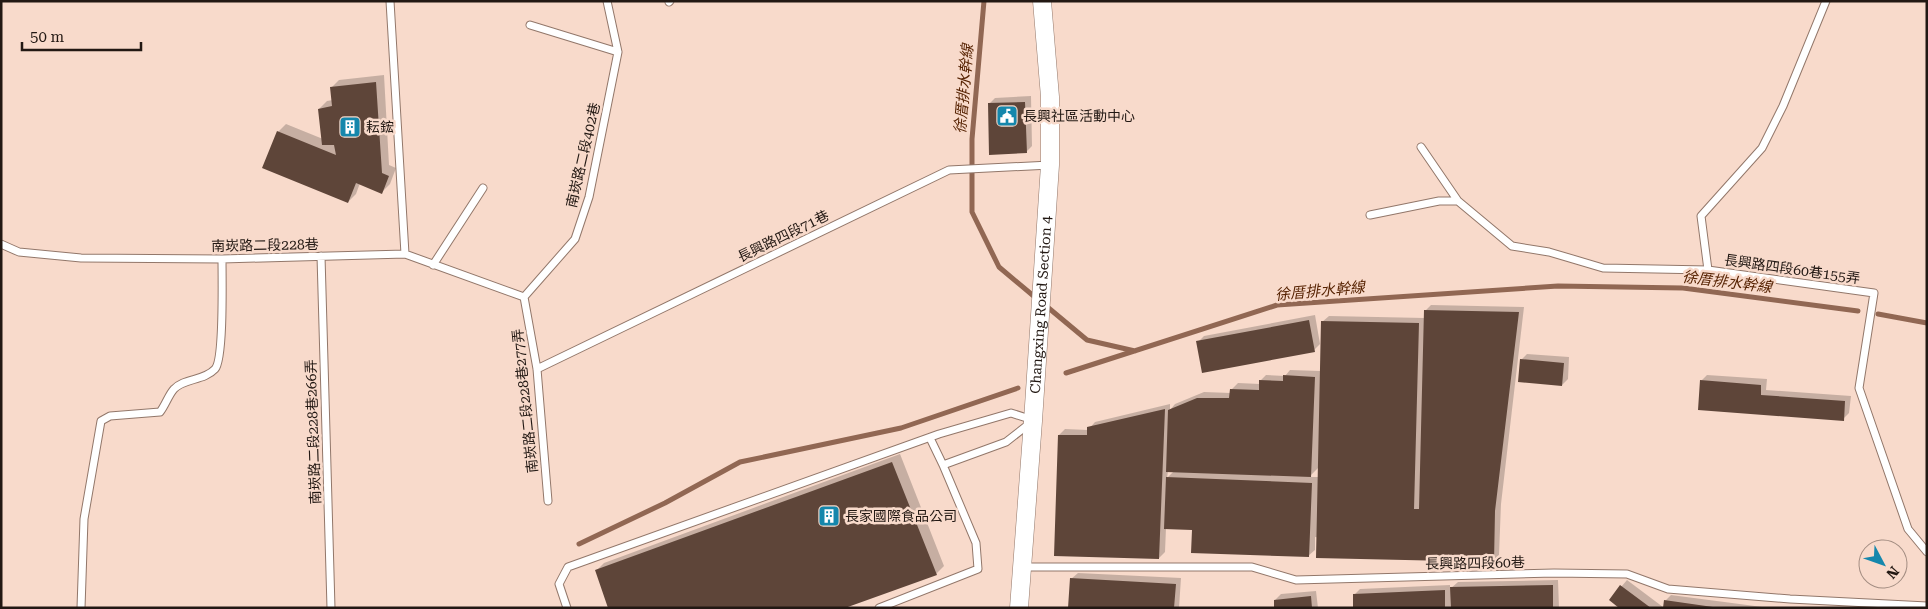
<svg xmlns="http://www.w3.org/2000/svg" width="1928" height="609" viewBox="0 0 1928 609" font-family="'Roboto Serif','Noto Sans TC',serif">
<rect width="100%" height="100%" fill="#f8dacb"/>
<path fill="#0003" fill-rule="evenodd" d="M 384,75 L 389,165 L 396,168 L 390,184 L 382,192 L 360,183 L 356,194 L 348,202 L 278,132 L 286,124 L 323,139 L 319,109 L 327,101 L 333,100 L 331,88 L 339,80 Z
M 1031,96 L 1032,146 L 1026,152 L 989,104 L 995,98 Z
M 1431,305 L 1524,307 L 1501,504 L 1499,555 L 1493,561 L 1315,537 L 1315,550 L 1308,556 L 1194,529 L 1166,528 L 1165,552 L 1159,558 L 1059,435 L 1065,429 L 1088,430 L 1095,422 L 1170,404 L 1170,410 L 1175,404 L 1204,392 L 1231,393 L 1232,389 L 1238,383 L 1260,384 L 1260,381 L 1266,375 L 1285,376 L 1290,370 L 1321,371 L 1322,322 L 1329,316 L 1425,318 L 1425,311 ZM 1319,467 L 1319,477 L 1309,477 ZM 1168,471 L 1174,471 L 1167,478 Z
M 1315,315 L 1320,344 L 1314,350 L 1198,342 L 1204,336 Z
M 1527,354 L 1569,357 L 1568,379 L 1562,385 L 1521,360 Z
M 1707,375 L 1767,379 L 1766,390 L 1851,396 L 1849,413 L 1843,419 L 1701,381 Z
M 900,454 L 944,566 L 936,574 L 596,571 L 604,563 Z
M 1078,573 L 1181,578 L 1179,608 L 1070,608 L 1071,579 Z
M 1558,580 L 1559,608 L 1355,608 L 1354,595 L 1360,589 L 1450,585 L 1450,589 L 1458,582 Z
M 1627,580 L 1663,607 L 1662,608 L 1621,608 L 1610,600 Z
M 1316,591 L 1318,608 L 1276,608 L 1275,600 L 1281,594 Z
M 1671,595 L 1770,608 L 1664,608 L 1665,601 Z"/>
<g fill="none" stroke-linecap="round" stroke-linejoin="round">
<path stroke="#916753" stroke-width="5" d="M 984,1 L 972,139 L 972,212 L 999,267 L 1036,298
M 1045,305 L 1087,340 L 1135,351
M 1878,314 L 1927,323
M 1066,373 L 1277,305 L 1558,286 L 1683,288 L 1858,311
M 579,544 L 665,503 L 740,462 L 901,428 L 1018,388"/>
</g>
<path fill="#5e4539" d="M 376,82 L 382,173 L 389,176 L 382,194 L 356,183 L 348,203 L 262,168 L 277,131 L 336,155 L 334,145 L 322,145 L 318,109 L 332,106 L 330,87 Z
M 1025,102 L 1027,153 L 989,155 L 988,103 Z
M 1424,310 L 1519,312 L 1495,511 L 1494,562 L 1316,558 L 1321,321 L 1419,323 L 1414,509 L 1419,509 Z
M 1309,320 L 1315,352 L 1202,373 L 1196,341 Z
M 1520,359 L 1564,363 L 1562,386 L 1518,382 Z
M 1283,375 L 1315,377 L 1311,477 L 1166,472 L 1168,410 L 1197,398 L 1229,398 L 1230,389 L 1259,390 L 1259,380 L 1283,381 Z
M 1700,380 L 1761,385 L 1761,395 L 1845,401 L 1844,421 L 1698,410 Z
M 1165,409 L 1159,559 L 1054,556 L 1058,435 L 1087,435 L 1087,427 Z
M 892,462 L 937,575 L 845,608 L 608,608 L 595,570 Z
M 1166,477 L 1312,483 L 1309,557 L 1191,553 L 1192,530 L 1164,529 Z
M 1070,578 L 1176,584 L 1174,608 L 1068,608 Z
M 1553,585 L 1553,608 L 1451,608 L 1450,587 Z
M 1620,585 L 1651,608 L 1619,608 L 1609,600 Z
M 1445,590 L 1445,608 L 1353,608 L 1353,594 Z
M 1311,596 L 1312,608 L 1274,608 L 1274,600 Z
M 1664,600 L 1713,607 L 1713,608 L 1663,608 Z"/>
<g fill="none" stroke-linecap="round" stroke-linejoin="round">
<g stroke="#92776a" stroke-width="9">
<path id="service" d="M 390,1 L 405,254
M 1826,1 L 1783,106 L 1762,148 L 1701,216 L 1708,270 L 1874,293 L 1859,388 L 1908,529 L 1927,552
M 669,2 L 670,1
M 530,25 L 618,52
M 1458,201 L 1512,246 L 1549,252 L 1603,268 L 1708,270
M 1370,215 L 1439,201 L 1458,201 L 1421,147
M 1,244 L 19,252 L 81,258 L 222,259 L 405,254 L 524,297
M 321,256 L 331,608
M 433,265 L 483,188
M 524,297 L 575,239 L 589,197 L 618,52 L 607,1
M 524,297 L 537,369 L 548,501
M 537,369 L 949,170 L 1050,165
M 930,438 L 943,465
M 1023,567 L 1252,567 L 1296,580 L 1554,573 L 1627,574 L 1668,589 L 1790,599 L 1927,606
M 81,608 L 84,519 L 101,421 L 110,416 L 160,412 C 165,406 169,394 174,389 C 184,378 204,381 215,369 C 224,359 222,277 222,259
M 567,608 L 559,584 L 568,567 L 939,434 L 1011,413 L 1033,420
M 879,608 L 978,569 L 976,543 L 943,465 L 1006,442 L 1029,424"/>
</g>
<g stroke="#92776a" stroke-width="19">
<g id="tertiary">
<path id="s1" d="M 1019,608 L 1033,421 L 1050,165 L 1050,97 L 1042,1"/>
</g>
</g>
<use href="#service" stroke="#fff" stroke-width="7"/>
<use href="#tertiary" stroke="#fff" stroke-width="18"/>
</g>
<defs>
<g id="civic-square" transform="scale(1.125)"><rect x="-9" y="-9" width="18" height="18" rx="4" fill="#1587ac" stroke="#f8dacb"/><path d="M-.6-6.5H3V-4.5H.6V-3L4-1V1h2V6H-6V1h2V-1L-.6-3ZM-1.2 2.5V6h2.4V2.5Z" fill="#fff"/></g>
<g id="building-square" transform="scale(1.125)"><rect x="-9" y="-9" width="18" height="18" rx="4" fill="#1587ac" stroke="#f8dacb"/><path d="M-4-6H4V6H1V3H-1V6H-4ZM-2.5-4.3h1.7v1.8h-1.7ZM.8-4.3h1.7v1.8H.8ZM-2.5-1h1.7V.8h-1.7ZM.8-1h1.7V.8H.8Z" fill="#fff"/></g>
</defs>
<g fill-rule="evenodd">
<use href="#civic-square" x="1007" y="116"/>
<use href="#building-square" x="350" y="127"/>
<use href="#building-square" x="829" y="516"/>
</g>
<g text-anchor="middle" stroke-width="5" stroke-linejoin="round" paint-order="stroke">
<g font-size="14" fill="#221813" stroke="#f8dacb" text-anchor="start">
<text x="1023" y="121">長興社區活動中心</text>
<text x="366" y="132">耘鋐</text>
<text x="845" y="521">長家國際食品公司</text>
</g>
<g font-size="14" fill="#221813" stroke="#f8dacb">
<text transform="translate(583 155) rotate(-77)" y="5">南崁路二段402巷</text>
<text transform="translate(783 236) rotate(-26)" y="5">長興路四段71巷</text>
<text transform="translate(265 245) rotate(-1)" y="5">南崁路二段228巷</text>
<text transform="translate(1792 269) rotate(8)" y="5">長興路四段60巷155弄</text>
<text dy="5" stroke="none"><textPath href="#s1" startOffset="304">Changxing Road Section 4</textPath></text>
<text transform="translate(525 401) rotate(-96)" y="5">南崁路二段228巷277弄</text>
<text transform="translate(313 432) rotate(-92)" y="5">南崁路二段228巷266弄</text>
<text transform="translate(1475 563) rotate(-1)" y="5">長興路四段60巷</text>
</g>
<g font-size="15" font-style="italic" fill="#572303" stroke="#f8dacb">
<text transform="translate(964 89) rotate(-85)" y="5">徐厝排水幹線</text>
<text transform="translate(1727 282) rotate(7)" y="5">徐厝排水幹線</text>
<text transform="translate(1320 291) rotate(-5)" y="5">徐厝排水幹線</text>
</g>
</g>
<rect width="1928" height="609" fill="none" stroke="#221813" stroke-width="5"/>
<g transform="translate(1883 564) rotate(131)"><circle r="24" fill="#f8dacb" stroke="#a28c81"/>
<path d="M0-4L9 19L0 12L-9 19Z" fill="#1587ac"/>
<text y="-8" font-size="14" font-weight="bold" text-anchor="middle" fill="#221813">N</text>
</g>
<path d="M22 42v8h119v-8" fill="none" stroke="#221813" stroke-width="2.5"/>
<text x="30" y="42" font-size="15" fill="#221813" stroke="#f8dacb" stroke-width="4" paint-order="stroke">50 m</text>
</svg>
